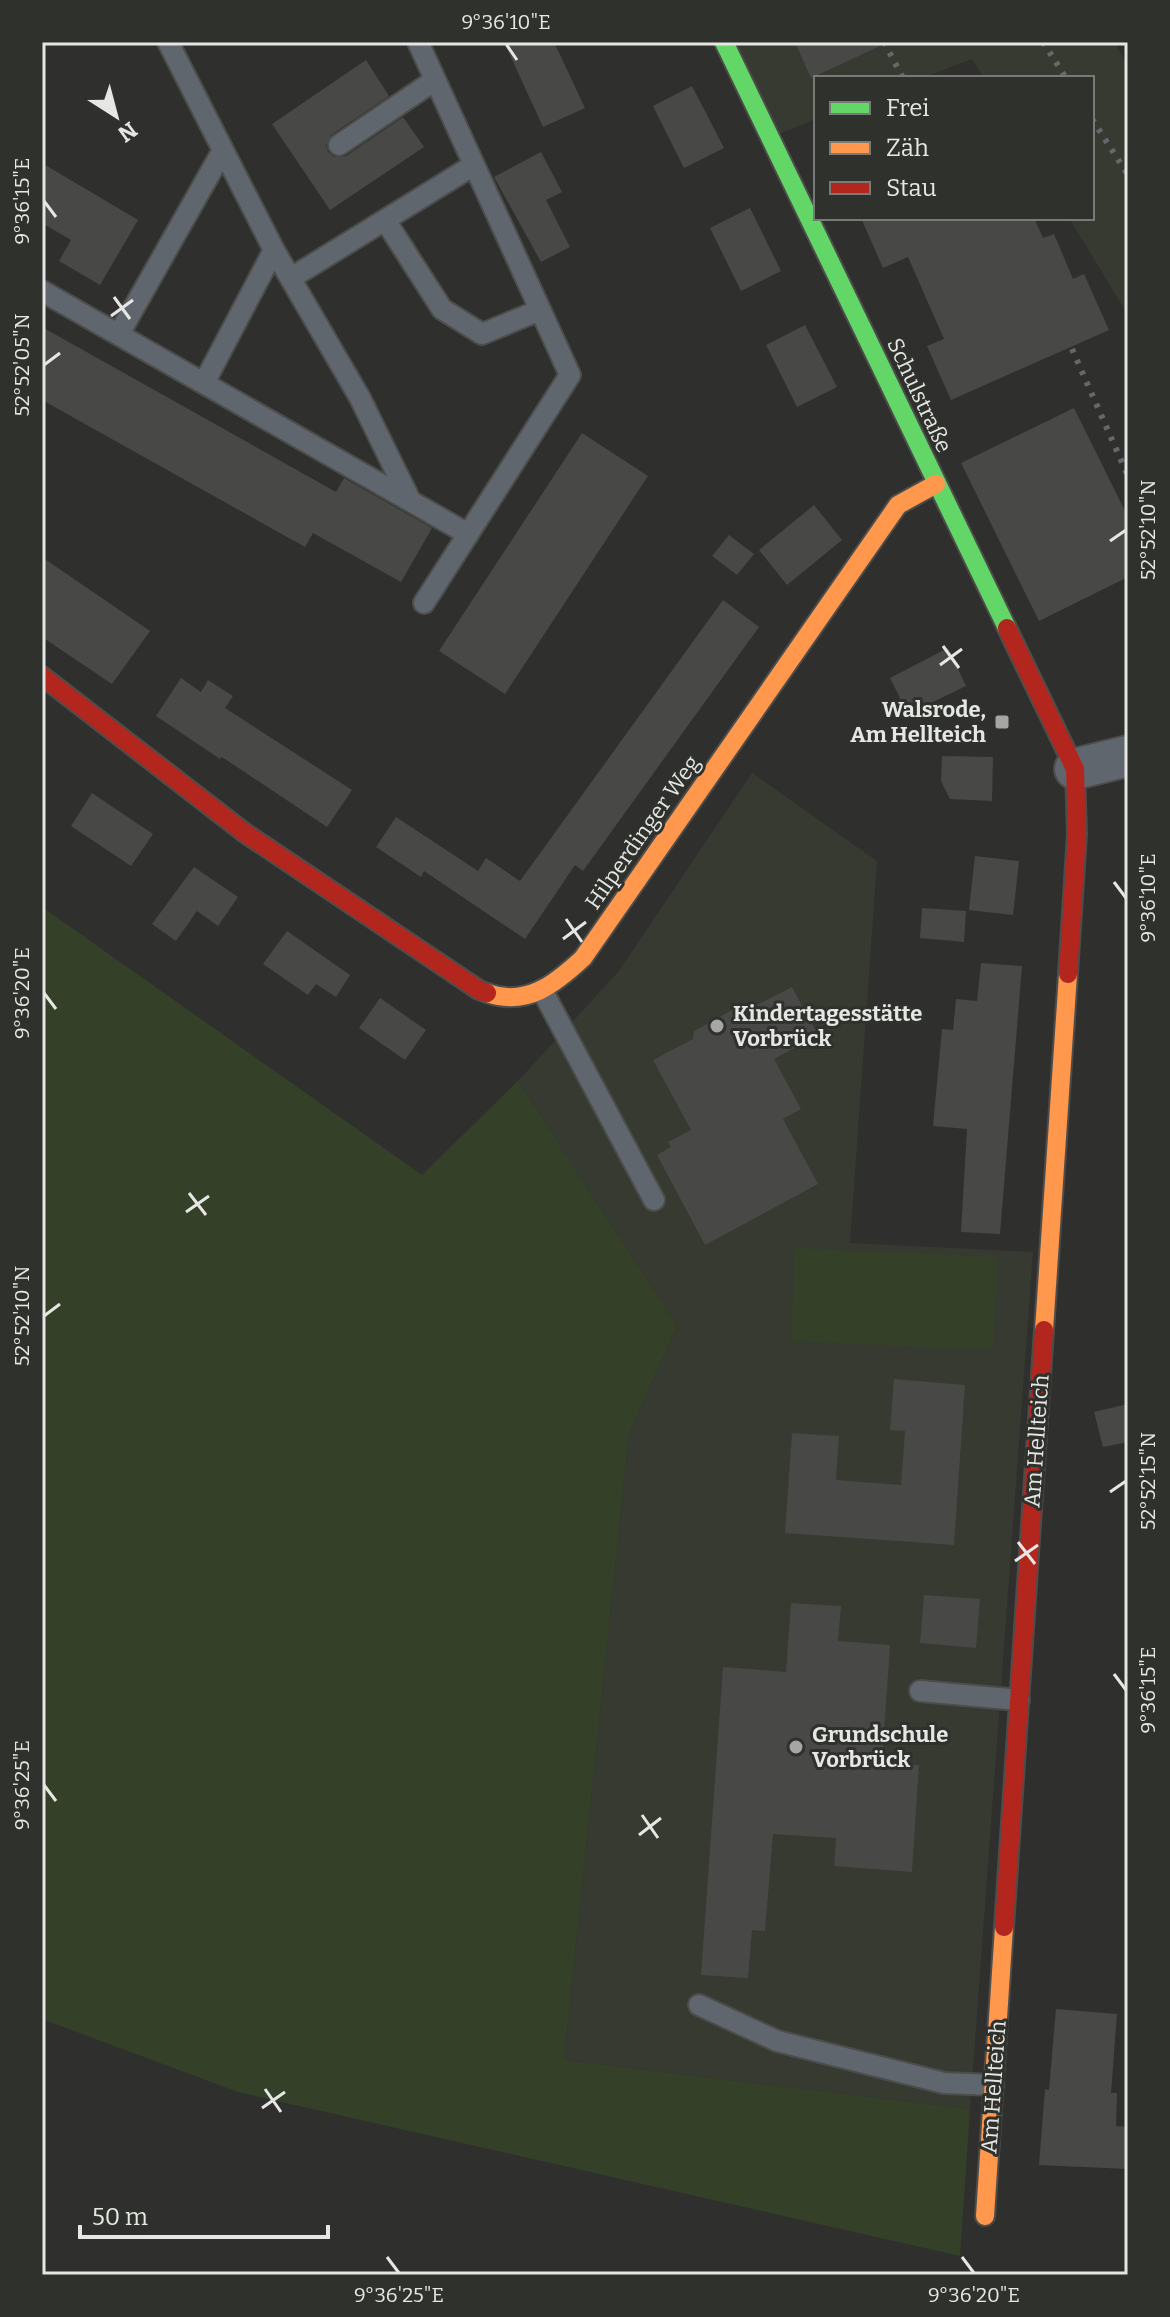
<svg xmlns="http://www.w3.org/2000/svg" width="1170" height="2317" viewBox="0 0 1170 2317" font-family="Bitter,serif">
<rect width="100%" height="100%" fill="#2f302e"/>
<path fill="#363a31" d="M 736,42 L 1114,42 L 1128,65 L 1128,315 L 1069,218 L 1092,218 L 1092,78 L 984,78 L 972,59 L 922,78 L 816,78 L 816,119 L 779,134 Z
M 752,773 L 877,861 L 850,1243 L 1033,1252 L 970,2109 L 564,2060 L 629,1433 L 677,1326 L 518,1081 L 619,971 Z"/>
<path fill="#354029" d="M 42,907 L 422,1175 L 518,1081 L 677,1326 L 629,1433 L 564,2060 L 970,2109 L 960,2256 L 238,2092 L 42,2019 Z
M 795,1248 L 997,1257 L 993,1350 L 791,1341 Z"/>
<path fill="#484846" d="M 504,42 L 554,42 L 585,108 L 543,127 Z
M 795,42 L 889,42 L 811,78 Z
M 366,60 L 389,96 L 331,135 L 326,145 L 328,152 L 334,157 L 346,156 L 403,117 L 424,147 L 330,210 L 272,124 Z
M 692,86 L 724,148 L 684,168 L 653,106 Z
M 541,152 L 562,192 L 546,200 L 570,247 L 541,262 L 494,177 Z
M 42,163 L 138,220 L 100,285 L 59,261 L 71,240 L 42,223 Z
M 750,208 L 781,271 L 741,291 L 710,228 Z
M 861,218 L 1034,218 L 1043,238 L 1054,234 L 1073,279 L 1084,274 L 1109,330 L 951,400 L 927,346 L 944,339 L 908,257 L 883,268 Z
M 805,325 L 837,387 L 797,407 L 766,345 Z
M 42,327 L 336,492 L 344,478 L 432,528 L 401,582 L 313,533 L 305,547 L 42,400 Z
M 1074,408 L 1128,517 L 1128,577 L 1039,621 L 961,463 Z
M 582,433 L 648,476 L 505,694 L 439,651 Z
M 814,505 L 842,540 L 787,585 L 759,550 Z
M 729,535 L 754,554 L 737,575 L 712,556 Z
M 42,557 L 150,631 L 112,684 L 42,637 Z
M 723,600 L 759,627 L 583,871 L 575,865 L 525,939 L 424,871 L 421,877 L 376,847 L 396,817 L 478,871 L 486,858 L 520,881 Z
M 948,648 L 966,686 L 908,714 L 890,678 Z
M 181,678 L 201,692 L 208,680 L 233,696 L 225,708 L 352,790 L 327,827 L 222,757 L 220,759 L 156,716 Z
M 942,756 L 993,757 L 992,801 L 950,799 L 941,781 Z
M 92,793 L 153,834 L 131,866 L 71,826 Z
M 975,856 L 1019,861 L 1013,915 L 969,910 Z
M 194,867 L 238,897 L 218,926 L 197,911 L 176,941 L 152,924 Z
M 922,908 L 966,911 L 964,942 L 920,938 Z
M 287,931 L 350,975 L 336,997 L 316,984 L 308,995 L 263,964 Z
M 981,963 L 1022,966 L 1000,1234 L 961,1232 L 967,1129 L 933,1126 L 942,1029 L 953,1030 L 956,999 L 977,1001 Z
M 792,987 L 818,1035 L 774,1059 L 801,1109 L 783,1119 L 818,1184 L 705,1245 L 657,1155 L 671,1147 L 668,1142 L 691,1130 L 653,1060 L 693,1039 L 694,1031 L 745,1003 L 753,1007 Z
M 380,998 L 426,1030 L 405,1060 L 359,1028 Z
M 894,1379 L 965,1385 L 954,1545 L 785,1533 L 792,1433 L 839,1436 L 836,1480 L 901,1485 L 905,1431 L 890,1430 Z
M 1128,1404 L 1128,1442 L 1103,1447 L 1094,1412 Z
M 924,1595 L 980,1599 L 976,1648 L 920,1643 Z
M 791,1603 L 841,1606 L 838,1641 L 890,1645 L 882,1762 L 919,1765 L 912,1872 L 834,1866 L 836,1838 L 773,1834 L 765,1931 L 752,1930 L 748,1978 L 701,1975 L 723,1667 L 786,1672 Z
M 1056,2009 L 1117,2014 L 1111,2093 L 1117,2093 L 1116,2126 L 1128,2127 L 1128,2169 L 1039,2165 L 1045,2089 L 1049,2090 Z"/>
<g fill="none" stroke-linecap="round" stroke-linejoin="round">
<g stroke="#4c4d4b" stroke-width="24">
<path id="lane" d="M 168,42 L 274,250 L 360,398 L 409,498
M 418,42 L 570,375 L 424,603
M 339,145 L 435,80
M 385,220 L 442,309 L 482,334 L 540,310
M 291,278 L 474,165
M 42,291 L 468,534
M 119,334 L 222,152
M 204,383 L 274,250
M 542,990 L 654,1200
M 920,1691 L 1019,1700
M 699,2005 L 777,2041 L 944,2083 L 993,2085"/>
</g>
<g stroke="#4c4d4b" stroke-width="44">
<path id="street" d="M 1075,769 L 1128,756"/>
</g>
<g stroke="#4c4d4b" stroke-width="22">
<path id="fast" d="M 724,42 L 1007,628"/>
</g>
<g stroke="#4c4d4b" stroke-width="22">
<path id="slow" d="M 487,993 C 527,1007 555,984 583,958 L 898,505 L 936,484
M 1044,1330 L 1068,974
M 985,2216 L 1004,1927"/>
</g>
<g stroke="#4c4d4b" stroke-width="22">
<path id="jam" d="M 1007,628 L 1075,769 L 1077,834 L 1068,974
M 42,676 L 245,833 L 479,990 L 487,993
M 1004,1927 L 1044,1330"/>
</g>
<use href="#lane" stroke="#5f666e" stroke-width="20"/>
<use href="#street" stroke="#5f666e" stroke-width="40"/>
<use href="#fast" stroke="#63d668" stroke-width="18"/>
<use href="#slow" stroke="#ff974d" stroke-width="18"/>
<use href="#jam" stroke="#b3261e" stroke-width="18"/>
<path stroke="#65676a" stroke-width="6" stroke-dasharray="4 8" stroke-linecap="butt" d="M 884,42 L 903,78
M 1043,42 L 1066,78
M 1092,119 L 1128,175
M 1072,349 L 1128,476"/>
</g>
<path fill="none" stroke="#e6e7e5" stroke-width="3" d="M 506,44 L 517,60M 44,201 L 56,217M 114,297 L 130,319M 111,316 L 133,300M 44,365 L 60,353M 1110,541 L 1126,530M 943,646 L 959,668M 940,665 L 962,649M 1114,882 L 1126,898M 566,919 L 582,942M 563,939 L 586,922M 44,993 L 56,1009M 189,1193 L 206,1215M 186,1212 L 209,1196M 44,1316 L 60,1304M 1110,1492 L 1126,1481M 1018,1542 L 1035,1564M 1015,1561 L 1038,1545M 1114,1674 L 1126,1690M 44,1785 L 56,1801M 642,1815 L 658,1838M 639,1835 L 661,1818M 265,2089 L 281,2112M 262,2108 L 285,2092M 387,2257 L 399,2273M 962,2257 L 974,2273"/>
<g fill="#a6a7a5" stroke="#2f312d" stroke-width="3">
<rect x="994" y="714" width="16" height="16" rx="4"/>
<circle cx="717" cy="1026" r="8"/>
<circle cx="796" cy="1747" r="8"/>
</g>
<g text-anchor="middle" stroke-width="6" stroke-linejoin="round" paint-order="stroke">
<g font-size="22" fill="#e6e7e5" stroke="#2f312d">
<text transform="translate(920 395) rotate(65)" y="8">Schulstraße</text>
<text transform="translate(642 832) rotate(-55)" y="8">Hilperdinger Weg</text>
<text transform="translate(1036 1441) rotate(-86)" y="8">Am Hellteich</text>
<text transform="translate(993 2087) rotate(-86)" y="8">Am Hellteich</text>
</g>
<g font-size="22" font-weight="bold" fill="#e6e7e5" stroke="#2f312d" text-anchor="start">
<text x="986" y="717" text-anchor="end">Walsrode,<tspan x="986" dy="25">Am Hellteich</tspan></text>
<text x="733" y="1021">Kindertagesstätte<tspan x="733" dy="25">Vorbrück</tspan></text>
<text x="812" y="1742">Grundschule<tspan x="812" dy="25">Vorbrück</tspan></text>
</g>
</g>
<rect width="1170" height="2317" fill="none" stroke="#2f312d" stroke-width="88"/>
<rect x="814" y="76" width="280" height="144" fill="#2f312d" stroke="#787a77" stroke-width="2"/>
<rect x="830" y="102" width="40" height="12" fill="#63d668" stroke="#787a77" stroke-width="2"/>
<text x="886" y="116" font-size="24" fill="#e6e7e5">Frei</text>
<rect x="830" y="142" width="40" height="12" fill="#ff974d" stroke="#787a77" stroke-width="2"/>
<text x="886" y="156" font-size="24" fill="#e6e7e5">Zäh</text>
<rect x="830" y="182" width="40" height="12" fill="#b3261e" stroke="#787a77" stroke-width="2"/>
<text x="886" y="196" font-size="24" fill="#e6e7e5">Stau</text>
<g transform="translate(116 116) rotate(144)" stroke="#2f312d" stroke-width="6" paint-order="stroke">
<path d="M0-6L14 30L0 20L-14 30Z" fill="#e6e7e5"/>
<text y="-12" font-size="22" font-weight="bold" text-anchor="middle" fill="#e6e7e5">N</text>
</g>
<path d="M80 2225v12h248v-12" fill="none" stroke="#e6e7e5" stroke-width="4"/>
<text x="92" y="2225" font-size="24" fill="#e6e7e5" stroke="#2f312d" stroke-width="6" paint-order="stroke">50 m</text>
<rect x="44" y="44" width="1082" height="2229" fill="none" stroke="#e6e7e5" stroke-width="3"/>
<g font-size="20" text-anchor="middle" fill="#e6e7e5">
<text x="506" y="29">9°36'10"E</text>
<text transform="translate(22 201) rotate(-90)" y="7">9°36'15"E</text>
<text transform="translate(22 365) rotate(-90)" y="7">52°52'05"N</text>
<text transform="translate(1148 530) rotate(-90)" y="7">52°52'10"N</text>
<text transform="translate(1148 898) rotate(-90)" y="7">9°36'10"E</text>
<text transform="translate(22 993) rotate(-90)" y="7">9°36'20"E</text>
<text transform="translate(22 1316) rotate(-90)" y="7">52°52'10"N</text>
<text transform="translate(1148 1481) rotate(-90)" y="7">52°52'15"N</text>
<text transform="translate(1148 1690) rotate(-90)" y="7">9°36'15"E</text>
<text transform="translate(22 1785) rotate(-90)" y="7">9°36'25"E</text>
<text x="399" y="2302">9°36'25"E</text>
<text x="974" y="2302">9°36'20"E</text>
</g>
</svg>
